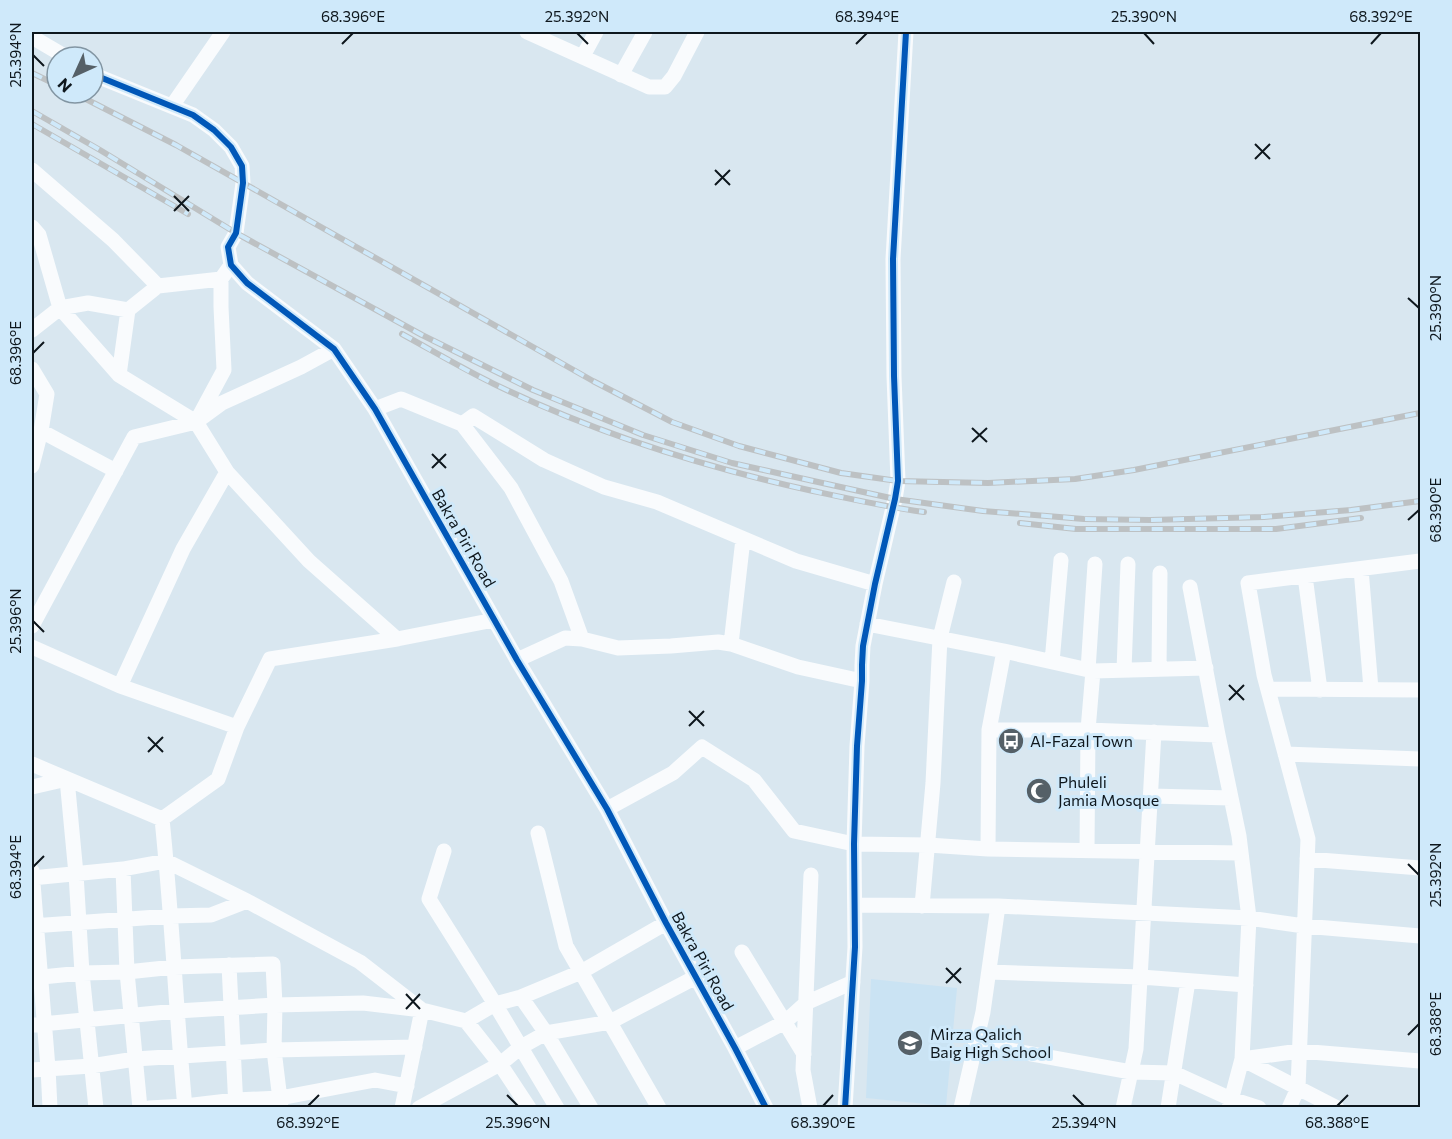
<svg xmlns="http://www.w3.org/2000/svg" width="1452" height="1139" viewBox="0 0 1452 1139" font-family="Commissioner,sans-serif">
<rect width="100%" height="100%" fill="#d9e7f0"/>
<path fill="#cae3f3" d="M 871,979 L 957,988 L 946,1106 L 866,1098 Z"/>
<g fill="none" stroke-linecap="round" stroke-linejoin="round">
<path stroke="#f9fbfd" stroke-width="15" d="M 527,32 L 649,87 L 665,87 L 674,76 L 697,32
M 32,37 L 66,57
M 583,56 L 596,32
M 93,73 L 102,78 L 193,115 L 214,130 L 231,147 L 242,166 L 243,183 L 236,233 L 228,247 L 231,265 L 247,283 L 334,349 L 375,409 L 517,660 L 607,809 L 666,923 L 735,1048 L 766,1108
M 621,75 L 645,32
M 172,106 L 223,32
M 32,170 L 113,240 L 158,286
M 32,227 L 39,235 L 60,308 L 119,375
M 231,265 L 221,279 L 221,307 L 224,370 L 196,422 L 227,472 L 309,561 L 397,639 L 494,620
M 128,310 L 119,375 L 196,422
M 32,330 L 60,308 L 88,303 L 128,310 L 158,286 L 221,279
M 32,369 L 47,394 L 41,431
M 375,409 L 401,399 L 462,424 L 473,416 L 544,460 L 604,487 L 657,502 L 796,561 L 875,584
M 462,424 L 511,488 L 561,581 L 582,639
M 32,466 L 41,431 L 116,471
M 1361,569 L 1371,689
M 1305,576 L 1320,690
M 1190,587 L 1218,735 L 1239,836 L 1249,918 L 1242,1059 L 1229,1108
M 867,624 L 1004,651 L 989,730 L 1088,730 L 1218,735
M 32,626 L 134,437 L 196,422 L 222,403 L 301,367 L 334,349
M 731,644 L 743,539
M 32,647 L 120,686 L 183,549 L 227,472
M 1004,651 L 1093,671 L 1088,730 L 1087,851
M 517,660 L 565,638 L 582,639 L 618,648 L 671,646 L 718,642 L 731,644 L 798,667 L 862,681
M 1052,662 L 1061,560
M 1159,669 L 1160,573
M 1088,670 L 1095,564
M 1124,670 L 1128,564
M 1093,671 L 1206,668
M 120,686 L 237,727
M 1268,689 L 1420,690
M 989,730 L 988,849 L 1241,853
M 1285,754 L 1420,759
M 32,764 L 162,819 L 218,779 L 237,727 L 270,659 L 397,639
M 32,787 L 67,779 L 76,874 L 82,973 L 96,1108
M 1151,796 L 1231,798
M 607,809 L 673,773 L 702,747 L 754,780 L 794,831 L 854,844 L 928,845 L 988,849
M 162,819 C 172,915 176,1012 185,1108
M 538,833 L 566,946 L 659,1108
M 444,851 L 429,899 L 495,1004 L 557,1108
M 1307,859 L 1420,868
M 123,869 L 127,972 L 140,1108
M 32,871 L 48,1068 L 50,1108
M 32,878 L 123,869 L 166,861 L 247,901 L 360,962 L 422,1010
M 855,905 L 998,906 L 983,1012 L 961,1108
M 922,906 L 933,783 L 940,638 L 954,582
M 998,906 L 1249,918 L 1304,926 L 1420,936
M 32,926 L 171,916 L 211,915 L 247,901
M 742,952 L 804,1054
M 229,965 L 236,1108
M 989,972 L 1141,977 L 1246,985
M 32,978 L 82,973 L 127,972 L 174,967 L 273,964 L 275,1005 L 274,1050 L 281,1108
M 521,997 L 546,1033 L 591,1108
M 466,1021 L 500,1064 L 529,1108
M 32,1025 L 177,1011 L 275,1005 L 363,1003 L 422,1010
M 976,1044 L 1131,1072 L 1174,1073 L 1231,1099 L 1259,1108
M 735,1048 L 785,1022 L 806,1003 L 853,982
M 1242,1059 L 1299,1051 L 1420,1061
M 1242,1059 L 1337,1108
M 32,1070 L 91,1066 L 135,1059 L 274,1050 L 415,1047
M 149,1108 L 185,1106 L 236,1100 L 280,1098 L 375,1080 L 407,1086
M 402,1108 L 422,1010 L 466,1021 L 495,1004 L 521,997 L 581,972 L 666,923
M 419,1108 L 500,1064 L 521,1047 L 546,1033 L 610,1022 L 696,977
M 810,1108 L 803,1070 L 811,875
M 845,1108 L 855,947 L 854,844 L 857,746 L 862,681 L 862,665 L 863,646 L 875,584 L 895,499 L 898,481 L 894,376 L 893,259 L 906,32
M 1123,1108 L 1136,1049 L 1154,732
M 1168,1108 L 1188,981
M 1289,1108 L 1298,1088 L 1308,839 L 1264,675 L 1248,583 L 1420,561"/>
<g stroke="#bdc1c3" stroke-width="6">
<path id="rail" d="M 32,73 L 57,85
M 74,93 L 176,145 L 593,381 L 672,422 L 739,446 L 841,473 L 898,481 L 988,483 L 1075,479 L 1134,470 L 1420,413
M 32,111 L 100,150 L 236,233 L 422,335 L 533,390 L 643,435 L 732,463 L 895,499 L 983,511 L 1084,519 L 1150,520 L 1264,517 L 1351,510 L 1420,501
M 32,124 L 188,214
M 402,334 C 433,351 463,369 494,384 C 595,433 703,467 813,491 C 850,499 886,507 924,512
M 1020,523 L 1076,529 L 1276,529 L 1361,518"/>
</g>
<use href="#rail" stroke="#cfe9fa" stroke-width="4" stroke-dasharray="11" stroke-linecap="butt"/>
<g stroke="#cfe9fa" stroke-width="10">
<path id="cycleway" d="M 93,73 L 102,78 L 193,115 L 214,130 L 231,147 L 242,166 L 243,183 L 236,233 L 228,247 L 231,265 L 247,283 L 334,349 L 375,409 L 517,660 L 607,809 L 666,923 L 735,1048 L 766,1108
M 845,1108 L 855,947 L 854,844 L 857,746 L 862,681 L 862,665 L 863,646 L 875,584 L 895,499 L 898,481 L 894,376 L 893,259 L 906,32"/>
</g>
<use href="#cycleway" stroke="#0057b8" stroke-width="6"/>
</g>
<path fill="none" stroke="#0e171d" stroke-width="2" d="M 577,33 L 588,44M 1144,33 L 1154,44M 342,44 L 353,33M 856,44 L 867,33M 1371,44 L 1381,33M 33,55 L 44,66M 1255,144 L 1270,159M 1255,159 L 1270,144M 715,170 L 730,185M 715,185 L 730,170M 174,196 L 189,211M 174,211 L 189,196M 1408,298 L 1419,308M 33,353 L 44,342M 972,428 L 987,442M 972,442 L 987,428M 432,454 L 446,468M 432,468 L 446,454M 1408,520 L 1419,510M 33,621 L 44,632M 1229,685 L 1244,700M 1229,700 L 1244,685M 689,711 L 704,726M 689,726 L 704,711M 148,737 L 163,752M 148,752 L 163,737M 1408,864 L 1419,875M 33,867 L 44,856M 946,968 L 961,983M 946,983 L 961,968M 406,994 L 420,1009M 406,1009 L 420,994M 1408,1035 L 1419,1024M 507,1095 L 518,1106M 1073,1095 L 1084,1106M 308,1106 L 319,1095M 823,1106 L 833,1095M 1337,1106 L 1348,1095"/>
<defs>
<g id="bus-disc" transform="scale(1.35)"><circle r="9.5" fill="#556067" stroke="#cfe9fa"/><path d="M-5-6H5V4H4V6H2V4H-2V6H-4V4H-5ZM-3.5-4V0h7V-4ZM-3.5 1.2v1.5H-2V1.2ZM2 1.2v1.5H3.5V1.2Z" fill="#fff"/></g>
<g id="mosque-disc" transform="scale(1.35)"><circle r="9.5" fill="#556067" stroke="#cfe9fa"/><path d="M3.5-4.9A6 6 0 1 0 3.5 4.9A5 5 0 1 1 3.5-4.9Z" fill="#fff"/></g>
<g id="school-disc" transform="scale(1.35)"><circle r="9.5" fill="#556067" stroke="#cfe9fa"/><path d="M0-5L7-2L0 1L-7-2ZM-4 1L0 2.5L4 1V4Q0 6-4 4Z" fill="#fff"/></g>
</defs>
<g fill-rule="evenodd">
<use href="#bus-disc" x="1011" y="741"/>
<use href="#mosque-disc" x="1039" y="791"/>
<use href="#school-disc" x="910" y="1043"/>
</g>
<g text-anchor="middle" stroke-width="6" stroke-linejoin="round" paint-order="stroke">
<g font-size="16" fill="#0e171d" stroke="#cfe9fa">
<text transform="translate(464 538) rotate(60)" y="6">Bakra Piri Road</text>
<text transform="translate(703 961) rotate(61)" y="6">Bakra Piri Road</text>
</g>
<g font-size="16" fill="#0e171d" stroke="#cfe9fa" text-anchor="start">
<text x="1030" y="747">Al-Fazal Town</text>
<text x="1058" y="788">Phuleli<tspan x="1058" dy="18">Jamia Mosque</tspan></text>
<text x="930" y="1040">Mirza Qalich<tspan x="930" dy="18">Baig High School</tspan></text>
</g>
</g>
<rect width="1452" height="1139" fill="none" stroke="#cfe9fa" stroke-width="66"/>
<g transform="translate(75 75) rotate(225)"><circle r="28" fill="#cfe9fa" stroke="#8295a2" stroke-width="1.5"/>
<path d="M0-4.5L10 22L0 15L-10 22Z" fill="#556067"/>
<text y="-9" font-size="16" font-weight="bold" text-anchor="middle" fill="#0e171d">N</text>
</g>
<rect x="33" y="33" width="1386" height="1073" fill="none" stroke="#0e171d" stroke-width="2"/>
<g font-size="15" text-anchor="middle" fill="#0e171d">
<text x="353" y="22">68.396°E</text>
<text x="577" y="22">25.392°N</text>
<text x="867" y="22">68.394°E</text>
<text x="1144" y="22">25.390°N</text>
<text x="1381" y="22">68.392°E</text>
<text transform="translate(16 55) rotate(-90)" y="5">25.394°N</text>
<text transform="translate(1436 308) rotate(-90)" y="5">25.390°N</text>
<text transform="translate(16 353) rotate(-90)" y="5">68.396°E</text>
<text transform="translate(1436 510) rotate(-90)" y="5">68.390°E</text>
<text transform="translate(16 621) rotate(-90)" y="5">25.396°N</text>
<text transform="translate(16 867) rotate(-90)" y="5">68.394°E</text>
<text transform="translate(1436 875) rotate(-90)" y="5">25.392°N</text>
<text transform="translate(1436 1024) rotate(-90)" y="5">68.388°E</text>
<text x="308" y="1128">68.392°E</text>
<text x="518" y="1128">25.396°N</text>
<text x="823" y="1128">68.390°E</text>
<text x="1084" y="1128">25.394°N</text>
<text x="1337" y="1128">68.388°E</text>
</g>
</svg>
